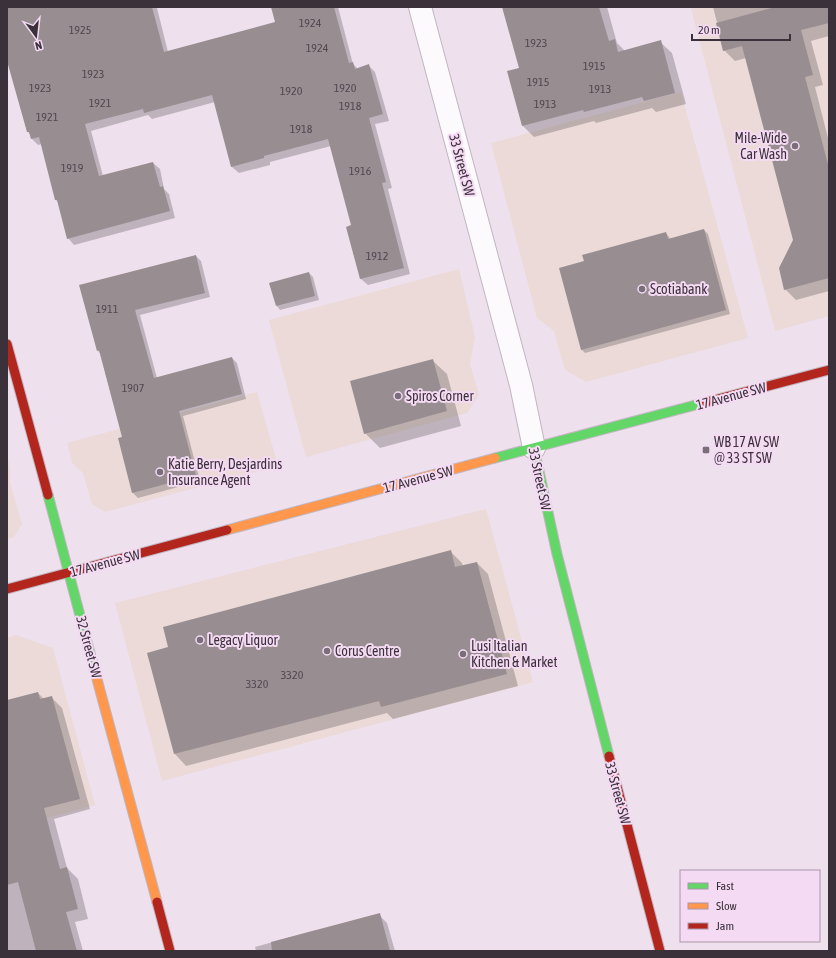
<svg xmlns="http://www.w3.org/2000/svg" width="836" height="958" viewBox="0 0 836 958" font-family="'Asap Condensed',sans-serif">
<rect width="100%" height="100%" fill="#eee0ed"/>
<path fill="#ebdad8" d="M 695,7 L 829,7 L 829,316 L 775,331 L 691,8 Z
M 681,92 L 748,338 L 586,382 L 565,370 L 554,331 L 537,318 L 491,143 Z
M 459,269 L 475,337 L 470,364 L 479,395 L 467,413 L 306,457 L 269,320 Z
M 257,392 L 278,466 L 105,512 L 92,504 L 83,473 L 72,463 L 67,443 Z
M 7,460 L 8,460 L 10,468 L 10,483 L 22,524 L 14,537 L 7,539 Z
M 486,509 L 533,682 L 162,781 L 115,603 Z
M 16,635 L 53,648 L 95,805 L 7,829 L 7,638 Z"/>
<path fill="#0003" d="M 7,7 L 160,7 L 157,8 L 168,52 L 276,23 L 272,7 L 338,7 L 353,64 L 358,69 L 369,66 L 375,72 L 389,121 L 375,124 L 392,188 L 388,189 L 410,274 L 368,285 L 361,279 L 347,227 L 353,226 L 331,146 L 270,162 L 270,165 L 239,173 L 232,167 L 215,102 L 152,119 L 148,115 L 91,131 L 103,176 L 153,163 L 160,169 L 164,189 L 169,194 L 175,218 L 74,245 L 68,238 L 58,202 L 56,200 L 42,144 L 38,145 L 32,139 L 31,135 L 28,132 L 7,57 Z
M 503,7 L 607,7 L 617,43 L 625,51 L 660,42 L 672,53 L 686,104 L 656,112 L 652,108 L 596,123 L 594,121 L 534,137 L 523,126 L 520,68 Z
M 713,7 L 824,7 L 829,27 L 829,36 L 811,41 L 823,85 L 815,87 L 829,142 L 829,291 L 796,300 L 785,289 L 794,240 L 746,58 L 735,61 L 724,50 Z
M 704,230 L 708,234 L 730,314 L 585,353 L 581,349 L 585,262 L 666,233 L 669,237 L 670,239 Z
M 196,256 L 201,261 L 210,297 L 140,315 L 157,378 L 232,358 L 237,363 L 246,399 L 183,416 L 200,481 L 138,498 L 133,493 L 123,438 L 100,353 L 97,350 L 81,285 Z
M 309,273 L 313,277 L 319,300 L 280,310 L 277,306 L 271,284 Z
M 432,360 L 447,374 L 461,426 L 380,448 L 365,433 Z
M 451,552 L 462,563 L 463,566 L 477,563 L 488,574 L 518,686 L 393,719 L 387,713 L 186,766 L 175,754 L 149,653 L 169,648 Z
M 38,693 L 44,699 L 51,697 L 62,708 L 90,809 L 54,819 L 67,868 L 78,879 L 88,919 L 75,922 L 83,951 L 7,951 L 7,701 Z
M 379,915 L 387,923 L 395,951 L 256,951 L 255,947 L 316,930 L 317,931 Z"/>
<path fill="#988d91" d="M 7,7 L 152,7 L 164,52 L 275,22 L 271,7 L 334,7 L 349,63 L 353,62 L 355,69 L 369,64 L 383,114 L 369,118 L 386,182 L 382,183 L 404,268 L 360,279 L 346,227 L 351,225 L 328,139 L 264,156 L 264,158 L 231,167 L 212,95 L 144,113 L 143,109 L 85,124 L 99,176 L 153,162 L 160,187 L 163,186 L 170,211 L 67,239 L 57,200 L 55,200 L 39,137 L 31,139 L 29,132 L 27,132 L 7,61 Z
M 502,7 L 599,7 L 609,41 L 615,39 L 618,52 L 661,40 L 675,93 L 644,101 L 642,97 L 584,112 L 583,110 L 522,126 L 507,71 L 519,68 Z
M 775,7 L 829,7 L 829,23 L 801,30 L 813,75 L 805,77 L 829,168 L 829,278 L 784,290 L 779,268 L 793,240 L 742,46 L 723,51 L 716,23 Z
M 704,229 L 726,310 L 581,350 L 559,268 L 584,261 L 582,255 L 666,232 L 668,239 Z
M 196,255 L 205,293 L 135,310 L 154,378 L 232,357 L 242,394 L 179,411 L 196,476 L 132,493 L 118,438 L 122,437 L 99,350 L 97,351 L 79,285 Z
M 309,272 L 315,296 L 276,306 L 269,283 Z
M 433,359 L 447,411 L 364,434 L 350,381 Z
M 451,550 L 455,567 L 477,562 L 507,674 L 381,707 L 379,701 L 174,754 L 147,653 L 168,647 L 163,627 Z
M 38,692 L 40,699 L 52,696 L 80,799 L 44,808 L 60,869 L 67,867 L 78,909 L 66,912 L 77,951 L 36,951 L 18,882 L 7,885 L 7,700 Z
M 380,913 L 390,951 L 272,951 L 271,942 Z"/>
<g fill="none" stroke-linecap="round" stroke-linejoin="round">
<g stroke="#c0b6c0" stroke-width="24">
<path id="street" d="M 420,7 L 521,385 L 534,448"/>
</g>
<g stroke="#c0b6c0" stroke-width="11">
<path id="fast" d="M 534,448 L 557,554 L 609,756
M 495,458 L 703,403
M 48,495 L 94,668"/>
</g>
<g stroke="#c0b6c0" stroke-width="11">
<path id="slow" d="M 227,530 L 495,458
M 94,668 L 157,902"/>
</g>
<g stroke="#c0b6c0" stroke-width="11">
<path id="jam" d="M 7,344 L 48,495
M 703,403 L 829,370
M 7,589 L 227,530
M 609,756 L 660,951
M 157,902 L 170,951"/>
</g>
<use href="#street" stroke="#fcfafc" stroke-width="22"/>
<use href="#fast" stroke="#63d668" stroke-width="9"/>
<use href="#slow" stroke="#ff974d" stroke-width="9"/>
<use href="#jam" stroke="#b3261e" stroke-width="9"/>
</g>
<g fill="#7a6e79" stroke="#f4daf3" stroke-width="1.5">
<circle cx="795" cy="146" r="4"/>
<circle cx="642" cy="289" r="4"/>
<circle cx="398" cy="396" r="4"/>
<rect x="702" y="446" width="8" height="8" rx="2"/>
<circle cx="160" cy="472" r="4"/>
<circle cx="200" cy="640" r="4"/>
<circle cx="327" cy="651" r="4"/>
<circle cx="463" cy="654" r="4"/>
</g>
<g text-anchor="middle" stroke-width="4" stroke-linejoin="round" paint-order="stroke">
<g font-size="12" fill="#524850">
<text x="310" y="27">1924</text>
<text x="80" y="34">1925</text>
<text x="536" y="47">1923</text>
<text x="317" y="52">1924</text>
<text x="594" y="70">1915</text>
<text x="93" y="78">1923</text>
<text x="538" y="86">1915</text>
<text x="40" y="92">1923</text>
<text x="345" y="92">1920</text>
<text x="600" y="93">1913</text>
<text x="291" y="95">1920</text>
<text x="100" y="107">1921</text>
<text x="545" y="108">1913</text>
<text x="350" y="110">1918</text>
<text x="47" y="121">1921</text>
<text x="301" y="133">1918</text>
<text x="72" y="172">1919</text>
<text x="360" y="175">1916</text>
<text x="377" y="260">1912</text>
<text x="107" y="313">1911</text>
<text x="133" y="392">1907</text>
<text x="292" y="679">3320</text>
<text x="257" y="688">3320</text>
</g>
<g font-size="14" fill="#3b313b" stroke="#f4daf3" text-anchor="start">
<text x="787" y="143" text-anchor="end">Mile-Wide<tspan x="787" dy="16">Car Wash</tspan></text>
<text x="650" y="294">Scotiabank</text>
<text x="406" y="401">Spiros Corner</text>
<text x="714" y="447">WB 17 AV SW<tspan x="714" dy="16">@ 33 ST SW</tspan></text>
<text x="168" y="469">Katie Berry, Desjardins<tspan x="168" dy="16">Insurance Agent</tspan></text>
<text x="208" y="645">Legacy Liquor</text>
<text x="471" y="651">Lusi Italian<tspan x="471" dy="16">Kitchen &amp; Market</tspan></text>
<text x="335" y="656">Corus Centre</text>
</g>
<g font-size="14" fill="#3b313b" stroke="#f4daf3">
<text transform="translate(462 165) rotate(75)" y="5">33 Street SW</text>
<text transform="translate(731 396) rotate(-15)" y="5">17 Avenue SW</text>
<text transform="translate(418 479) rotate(-15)" y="5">17 Avenue SW</text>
<text transform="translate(540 479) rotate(78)" y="5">33 Street SW</text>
<text transform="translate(105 563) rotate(-15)" y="5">17 Avenue SW</text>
<text transform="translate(89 647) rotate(75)" y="5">32 Street SW</text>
<text transform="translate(618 793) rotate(75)" y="5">33 Street SW</text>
</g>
</g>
<rect width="836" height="958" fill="none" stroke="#3b313b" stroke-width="16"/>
<rect x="680" y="870" width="140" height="72" fill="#f4daf3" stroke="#aa96a9"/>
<rect x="688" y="883" width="20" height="6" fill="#63d668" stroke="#aa96a9"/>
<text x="716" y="890" font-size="12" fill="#3b313b">Fast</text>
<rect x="688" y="903" width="20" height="6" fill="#ff974d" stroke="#aa96a9"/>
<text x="716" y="910" font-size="12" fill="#3b313b">Slow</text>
<rect x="688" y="923" width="20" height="6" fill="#b3261e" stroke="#aa96a9"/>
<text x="716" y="930" font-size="12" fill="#3b313b">Jam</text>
<g transform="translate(36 36) rotate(165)" stroke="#f4daf3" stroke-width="3" paint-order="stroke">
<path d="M0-3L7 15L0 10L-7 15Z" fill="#3b313b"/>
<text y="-6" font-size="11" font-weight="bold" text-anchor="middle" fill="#3b313b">N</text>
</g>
<path d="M692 34v6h98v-6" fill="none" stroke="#3b313b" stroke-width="2"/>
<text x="698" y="34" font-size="12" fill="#3b313b" stroke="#f4daf3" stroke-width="3" paint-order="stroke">20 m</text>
</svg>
